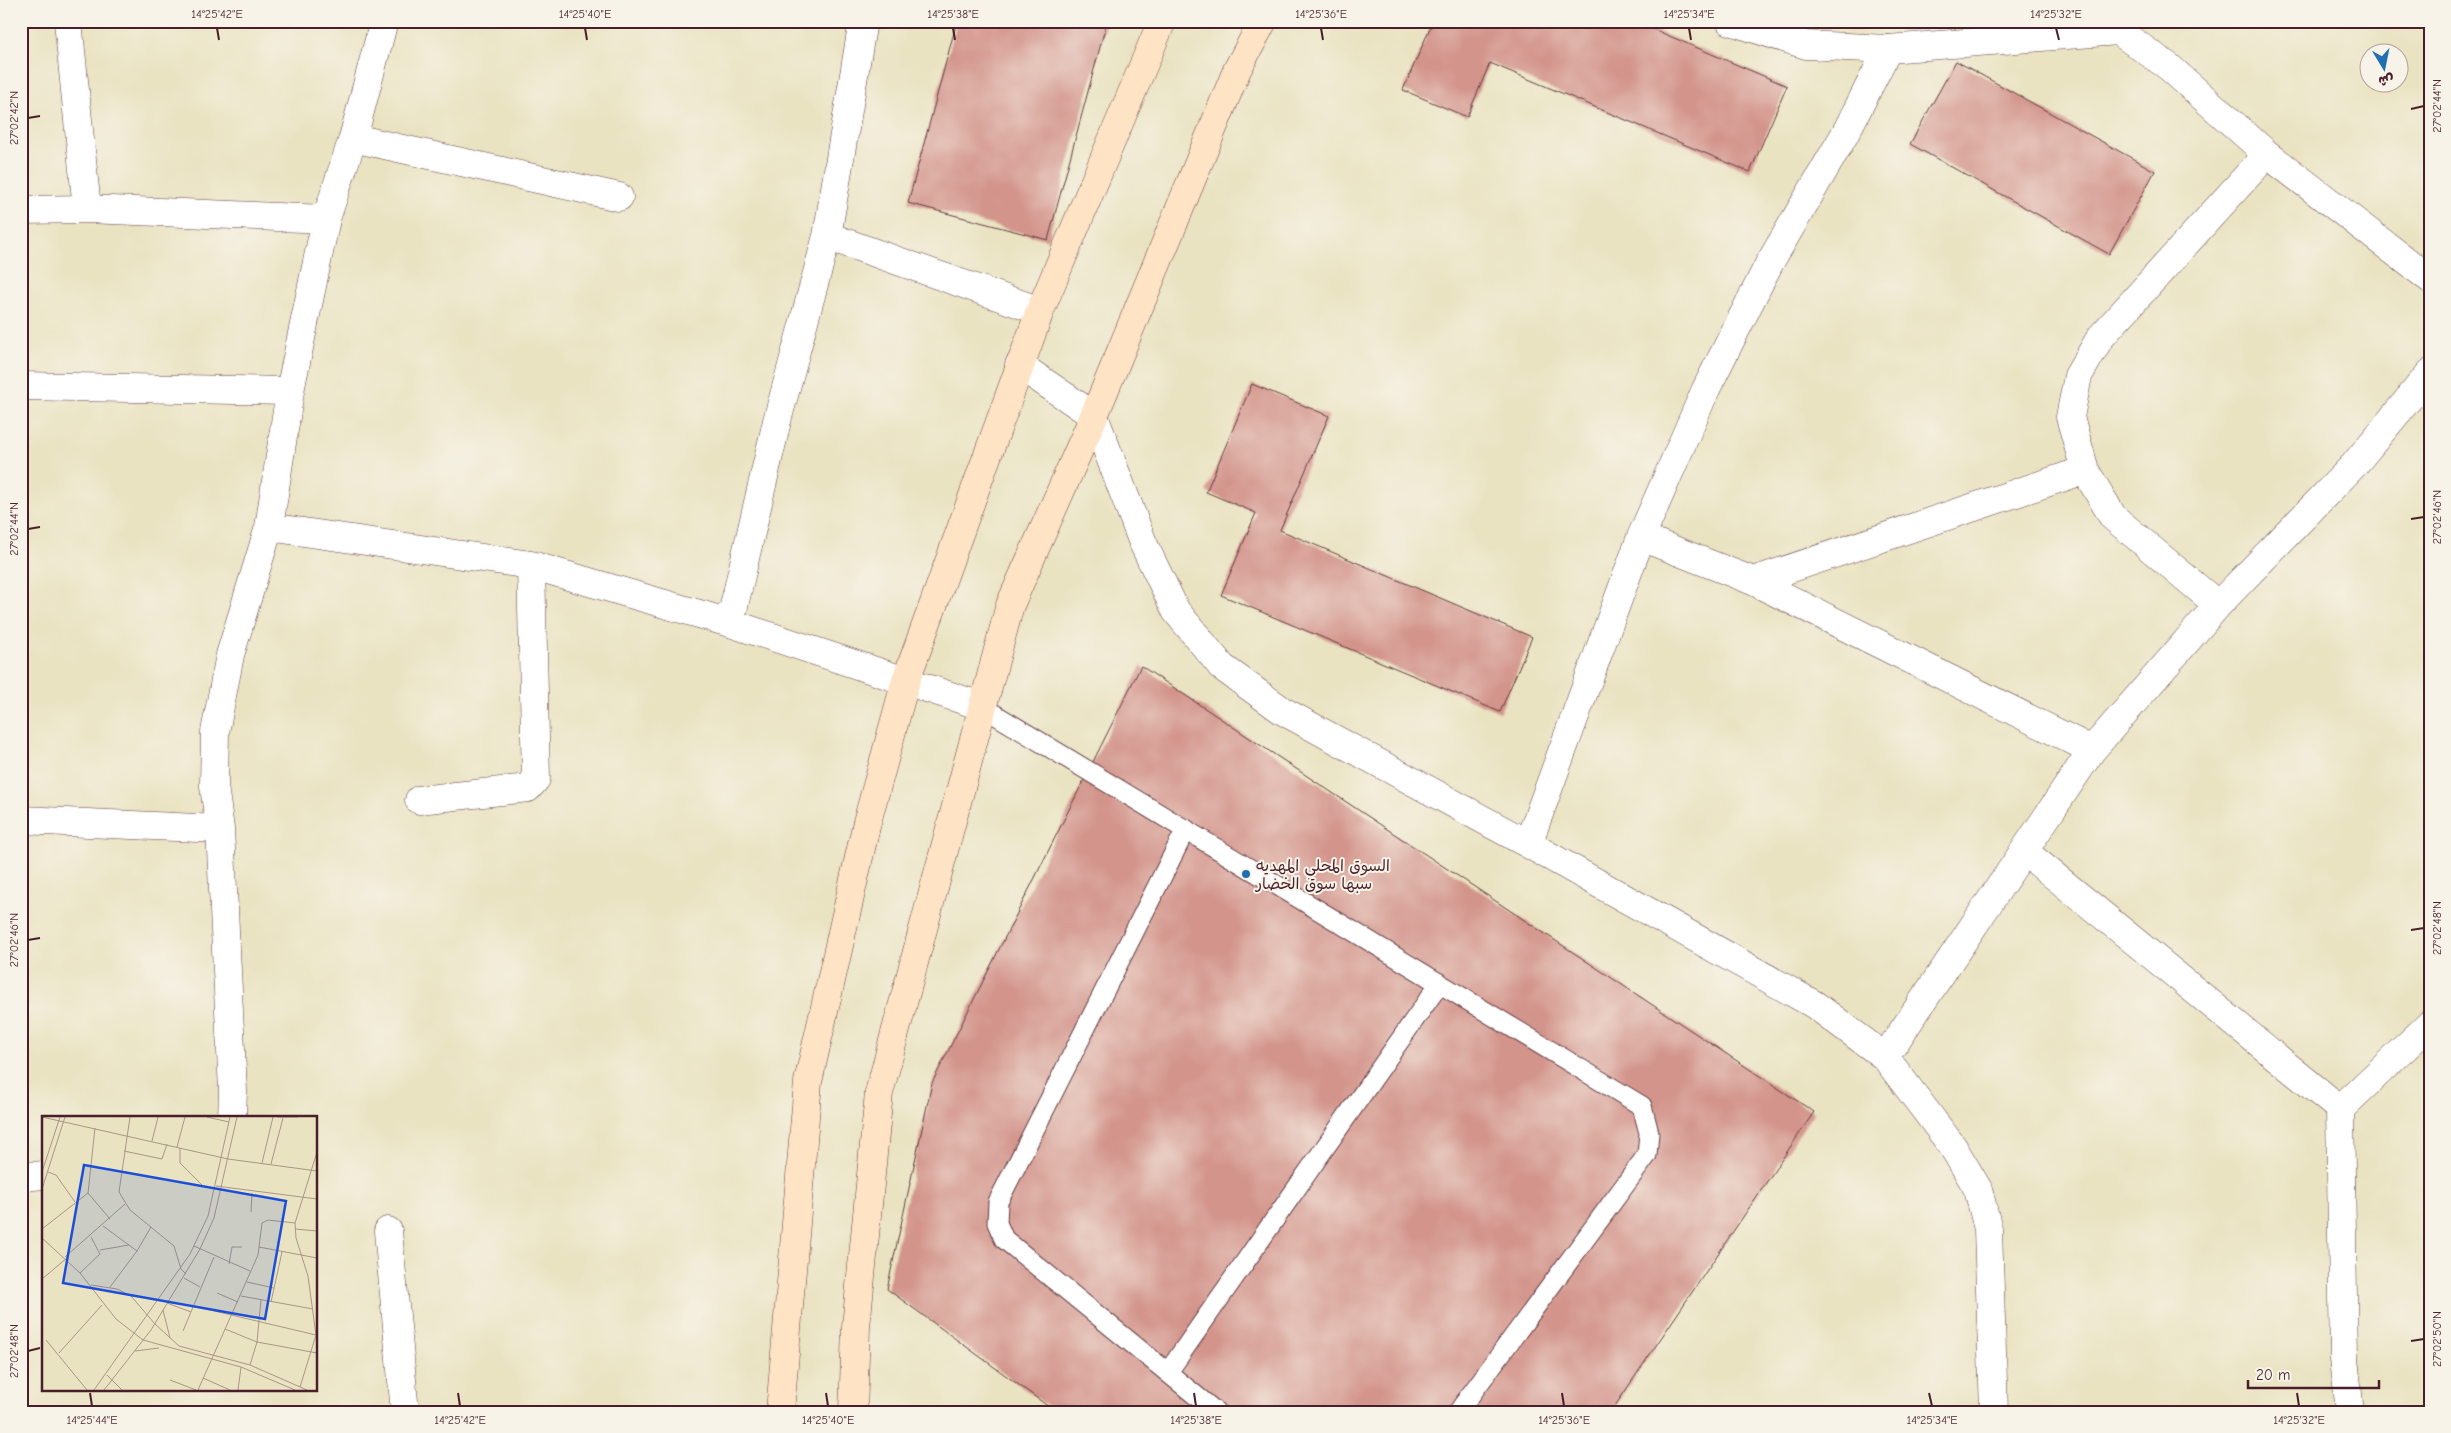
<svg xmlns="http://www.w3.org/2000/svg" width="2451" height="1433" viewBox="0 0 2451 1433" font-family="'Comic Neue','Playpen Sans Arabic',sans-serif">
<rect width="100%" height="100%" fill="#f7f3e8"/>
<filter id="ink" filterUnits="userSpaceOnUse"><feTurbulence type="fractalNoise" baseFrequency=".02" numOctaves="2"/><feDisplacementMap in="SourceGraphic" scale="10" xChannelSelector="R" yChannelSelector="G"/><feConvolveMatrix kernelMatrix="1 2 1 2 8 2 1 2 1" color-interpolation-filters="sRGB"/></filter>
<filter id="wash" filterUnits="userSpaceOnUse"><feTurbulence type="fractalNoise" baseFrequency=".0096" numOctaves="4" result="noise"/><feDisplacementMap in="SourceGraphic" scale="20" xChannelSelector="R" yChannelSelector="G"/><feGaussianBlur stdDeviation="1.12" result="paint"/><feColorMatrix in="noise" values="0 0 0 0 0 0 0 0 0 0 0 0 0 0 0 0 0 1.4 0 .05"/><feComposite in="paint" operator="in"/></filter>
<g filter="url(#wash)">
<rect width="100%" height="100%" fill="#eae3c2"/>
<g id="blocks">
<path fill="#d3948b" d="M 957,21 L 1107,21 L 1048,240 L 908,203 Z
M 1433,21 L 1634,21 L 1787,86 L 1750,172 L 1490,63 L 1467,117 L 1403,90 Z
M 1956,61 L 2155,171 L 2109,254 L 1910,144 Z
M 1252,384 L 1329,416 L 1280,530 L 1532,637 L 1500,712 L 1221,595 L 1256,513 L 1206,492 Z
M 1141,666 L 1814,1112 L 1611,1412 L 1056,1412 L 887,1289 L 932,1083 Z"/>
</g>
</g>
<g filter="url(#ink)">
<use href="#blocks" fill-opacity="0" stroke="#623c42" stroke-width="1"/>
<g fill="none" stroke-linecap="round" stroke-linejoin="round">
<g stroke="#623c42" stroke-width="21">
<path id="service" d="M 981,706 L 1642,1106 L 1649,1133 L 1647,1155 L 1458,1412
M 1186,829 L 998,1202 L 997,1223 L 1004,1239 L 1216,1412
M 1168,1372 L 1440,983"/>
</g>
<g stroke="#623c42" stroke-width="29">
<path id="minor" d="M 68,21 L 87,209
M 1888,49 L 1845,134 L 1769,264 L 1706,389 L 1641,537 L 1753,581 L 2092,750
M 353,138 L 619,197
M 21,210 L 87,209 L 326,219
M 827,236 L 1040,311
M 1019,365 L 1094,416 L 1143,543 L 1176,611 L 1222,667 L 1283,711 L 1528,844 L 1815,1005 L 1885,1057 L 1953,1147 L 1978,1189 L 1988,1229 L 1994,1412
M 21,386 L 290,391
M 269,527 L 531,565 L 730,623 L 981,706
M 1753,581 L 2085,470
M 2218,605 L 2113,517 L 2085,470 L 2070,417 L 2078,376 L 2100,338 L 2267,154
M 730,623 L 777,421 L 827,236 L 863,21
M 419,800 L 528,788 L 536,779 L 531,565
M 21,820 L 220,829
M 1528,844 L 1641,537
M 2024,851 L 2340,1109 L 2344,1359 L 2350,1412
M 1885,1057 L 2092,750 L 2218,605 L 2354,465 L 2430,373
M 2340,1109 L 2430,1024
M 232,1117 L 233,1091 L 220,829 L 214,786 L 215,732 L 230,655 L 269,527 L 290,391 L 326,219 L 353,138 L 384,21
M 21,1177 L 44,1175
M 388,1231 L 405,1412"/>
</g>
<g stroke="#623c42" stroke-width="29">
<path id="tertiary" d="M 1730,21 L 1806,45 L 1888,49 L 2118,31
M 2110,21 L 2118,31 L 2169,67 L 2267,154 L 2430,279"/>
</g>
<g stroke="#623c42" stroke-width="29">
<path id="secondary" d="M 780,1412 L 808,1082 L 867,822 L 906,680 L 1040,311 L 1162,21
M 853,1412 L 856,1327 L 879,1093 L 1010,605 L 1094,416 L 1237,70 L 1263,21"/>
</g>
<use href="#service" stroke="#fff" stroke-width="19"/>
<use href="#minor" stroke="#fff" stroke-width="28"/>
<use href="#tertiary" stroke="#fff" stroke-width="28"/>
<use href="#secondary" stroke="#fee4c5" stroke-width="28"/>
</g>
</g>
<path fill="none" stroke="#4a1f2b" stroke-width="2" d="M 217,28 L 219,40M 585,28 L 587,40M 953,28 L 955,40M 1321,28 L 1323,40M 1689,28 L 1691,40M 2056,28 L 2059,40M 2411,109 L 2424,106M 28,118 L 40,116M 2411,519 L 2424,517M 28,529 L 40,527M 2411,930 L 2424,928M 28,940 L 40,938M 2411,1341 L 2424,1339M 28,1351 L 40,1348M 90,1393 L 92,1406M 458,1393 L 460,1406M 826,1393 L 828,1406M 1194,1393 L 1196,1406M 1562,1393 L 1564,1406M 1929,1393 L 1932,1406M 2297,1393 L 2299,1406"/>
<circle fill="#1f6fb2" stroke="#f7f3e8" stroke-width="2" cx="1246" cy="874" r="5"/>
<g text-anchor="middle" stroke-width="4" stroke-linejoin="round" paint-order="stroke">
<g font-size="16" fill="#4a1f2b" stroke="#f7f3e8" text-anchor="start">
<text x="1256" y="871">السوق المحلي المهديه<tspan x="1256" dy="18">سبها سوق الخضار</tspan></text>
</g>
</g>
<g transform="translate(42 1116)">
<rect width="275" height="275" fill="#eae3c2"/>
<path fill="none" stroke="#aa9586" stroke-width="1" d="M 0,1 L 186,43 L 275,55M 88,1 L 77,76 L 88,94 L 132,130 L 139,153 L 144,158M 165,1 L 187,6M 235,1 L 256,1M 53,12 L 46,77 L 68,103M 110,25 L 116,1M 135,31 L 143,1M 138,32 L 138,47 L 161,70M 82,35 L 120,43 L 125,28M 220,47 L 231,1M 229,48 L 241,2M 0,56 L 18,1M 6,56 L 14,59 L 33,86M 174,70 L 275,83M 0,73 L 23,1M 209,96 L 210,77M 61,110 L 95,135 L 68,171M 0,113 L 46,77M 253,113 L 275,115M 0,122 L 38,157 L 74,203 L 101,224M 152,130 L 208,155M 217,131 L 275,142M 58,134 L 87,129M 95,135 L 109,111M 23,141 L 83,88M 187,148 L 190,131 L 200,131M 38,157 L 58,138 L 49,121M 142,162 L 158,171M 0,163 L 25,142M 205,166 L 232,172M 49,169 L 75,173 L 89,180 L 113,208M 175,177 L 196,186M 199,180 L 271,193M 229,186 L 240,136M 125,187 L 149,196M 151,190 L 274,219M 121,194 L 128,222M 113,208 L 137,230 L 208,249 L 265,274M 183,213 L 215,226 L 275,237M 141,215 L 172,141M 4,224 L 45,274M 101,224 L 199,251 L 253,274M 93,235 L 117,232M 17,237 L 60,189M 208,249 L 215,226 L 219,184M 65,259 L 80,274M 161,262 L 188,274M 128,264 L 154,274M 258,271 L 274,219 L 266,160 L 254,122 L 253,107 L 275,36M 52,274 L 148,138 L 166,100 L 188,1M 62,274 L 109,214 L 158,133 L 172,102 L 195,1M 156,274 L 216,139 L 220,107 L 226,104 L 253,107M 196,274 L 199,251"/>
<path fill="#1d4ed8" fill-opacity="0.15" stroke="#1d4ed8" stroke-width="2.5" d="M 42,49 L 244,85 L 223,203 L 21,167 Z"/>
<rect width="275" height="275" fill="none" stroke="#4a1f2b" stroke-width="2.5"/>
</g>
<rect width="2451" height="1433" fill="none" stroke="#f7f3e8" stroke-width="55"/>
<g transform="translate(2384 68) rotate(170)"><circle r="24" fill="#f7f3e8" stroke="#b29e9c"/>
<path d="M0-4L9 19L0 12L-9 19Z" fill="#1f6fb2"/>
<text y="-8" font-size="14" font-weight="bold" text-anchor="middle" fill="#4a1f2b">ش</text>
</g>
<path d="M2248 1380v8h131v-8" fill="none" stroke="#4a1f2b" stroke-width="2.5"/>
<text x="2256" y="1380" font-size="15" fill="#4a1f2b" stroke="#f7f3e8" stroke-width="4" paint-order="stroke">20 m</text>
<rect x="28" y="28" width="2396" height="1378" fill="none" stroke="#4a1f2b" stroke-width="2"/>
<g font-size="12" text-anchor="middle" fill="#4a1f2b">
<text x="217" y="18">14°25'42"E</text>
<text x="585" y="18">14°25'40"E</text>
<text x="953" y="18">14°25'38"E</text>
<text x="1321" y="18">14°25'36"E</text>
<text x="1689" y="18">14°25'34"E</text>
<text x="2056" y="18">14°25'32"E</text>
<text transform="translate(2437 106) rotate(-90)" y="4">27°02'44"N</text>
<text transform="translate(14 118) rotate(-90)" y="4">27°02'42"N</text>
<text transform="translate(2437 517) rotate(-90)" y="4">27°02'46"N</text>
<text transform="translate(14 529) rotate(-90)" y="4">27°02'44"N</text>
<text transform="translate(2437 928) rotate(-90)" y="4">27°02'48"N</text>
<text transform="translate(14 940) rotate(-90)" y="4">27°02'46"N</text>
<text transform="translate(2437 1339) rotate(-90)" y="4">27°02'50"N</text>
<text transform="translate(14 1351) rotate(-90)" y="4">27°02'48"N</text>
<text x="92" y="1424">14°25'44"E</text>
<text x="460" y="1424">14°25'42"E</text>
<text x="828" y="1424">14°25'40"E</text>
<text x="1196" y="1424">14°25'38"E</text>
<text x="1564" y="1424">14°25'36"E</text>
<text x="1932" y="1424">14°25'34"E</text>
<text x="2299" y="1424">14°25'32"E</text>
</g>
</svg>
